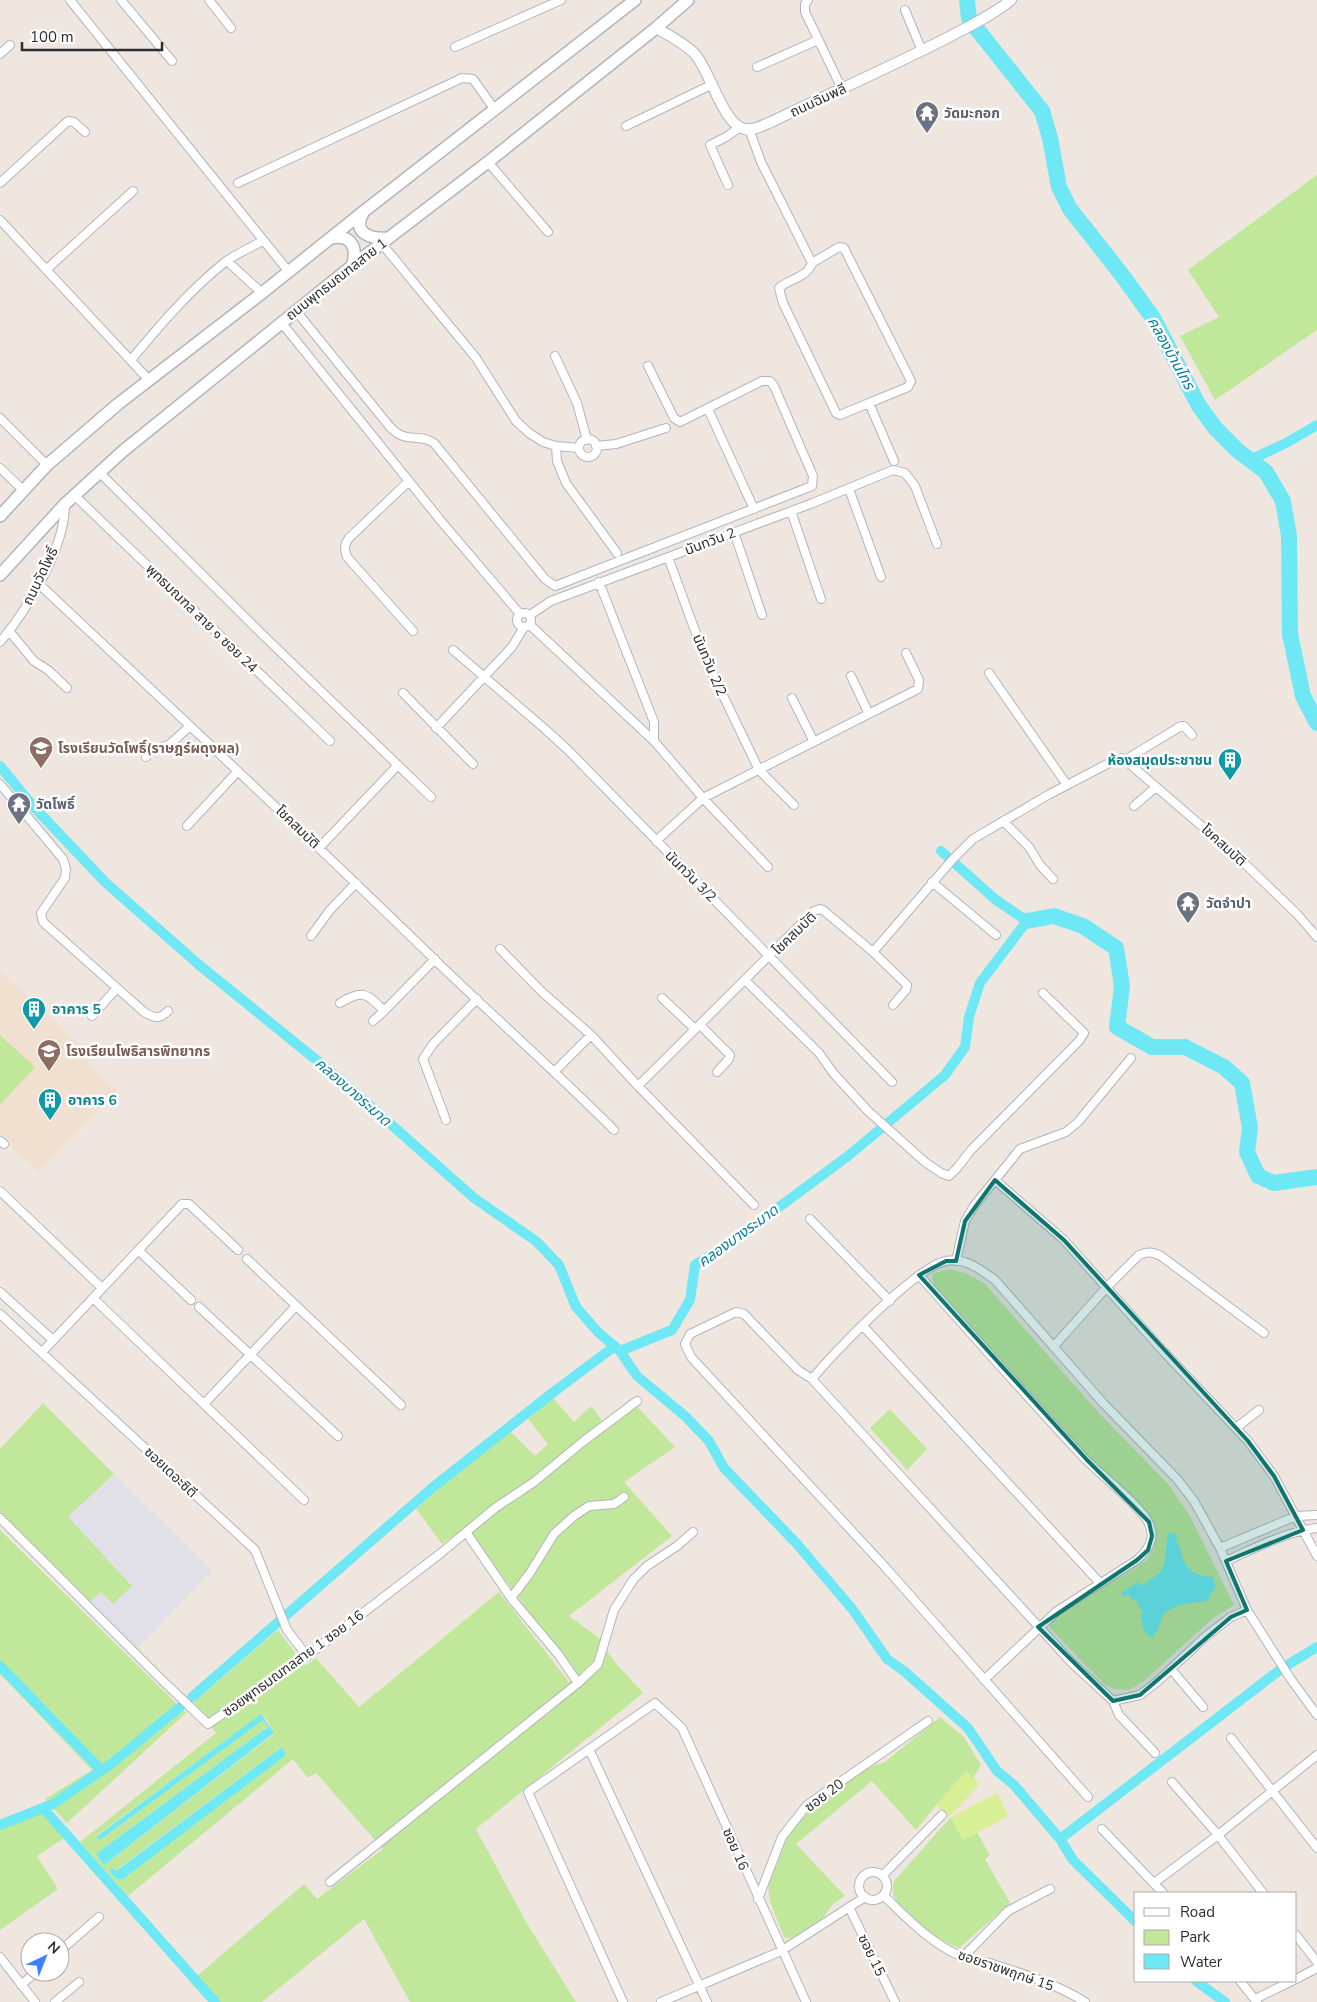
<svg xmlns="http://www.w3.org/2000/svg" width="1317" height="2002" viewBox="0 0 1317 2002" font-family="'Nunito Sans','Noto Sans Thai',sans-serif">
<rect width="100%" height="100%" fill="#efe6e0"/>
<path fill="#e1e0e8" d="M 114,1474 L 212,1571 L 136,1649 L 89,1603 L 101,1592 L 113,1604 L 131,1586 L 67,1517 Z"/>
<path fill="#f1e0cf" d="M 0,971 L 81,1046 L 78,1054 L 118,1091 L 39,1172 L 0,1137 Z"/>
<path fill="#c1e89a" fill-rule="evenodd" d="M 1317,175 L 1317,330 L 1215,400 L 1180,336 L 1219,317 L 1188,270 Z
M 0,1035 L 35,1067 L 0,1105 Z
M 949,1269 L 965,1273 L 984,1283 L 1099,1413 L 1168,1484 L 1190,1516 L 1234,1605 L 1213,1618 L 1144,1681 L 1129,1690 L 1114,1689 L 1104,1684 L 1050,1628 L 1049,1624 C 1077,1596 1116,1583 1147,1560 L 1154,1548 L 1157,1535 L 1151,1518 L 1086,1454 L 934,1286 L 932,1274 Z
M 553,1398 L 574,1422 L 591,1406 L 603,1422 L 630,1399 L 675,1447 L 624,1482 L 672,1536 L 569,1616 L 599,1638 L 613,1660 L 643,1693 L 476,1829 L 526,1922 L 576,2002 L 410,2002 L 364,1919 L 262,2002 L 209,2002 L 190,1982 L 304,1884 L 317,1899 L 383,1849 L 316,1773 L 308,1778 L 293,1759 L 128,1896 L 80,1842 L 216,1733 L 194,1702 L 278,1630 L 305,1666 L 316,1658 L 359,1707 L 499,1592 L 569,1682 L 578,1678 L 466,1527 L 442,1544 L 416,1509 L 478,1454 L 510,1431 L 535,1456 L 548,1444 L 528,1419 ZM 261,1715 L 267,1720 L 274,1734 L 104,1865 L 96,1854 L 268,1727 L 263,1719 L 100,1840 L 96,1836 ZM 282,1747 L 285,1755 L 122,1880 L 115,1877 L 115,1871 Z
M 43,1403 L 114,1474 L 68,1517 L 132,1586 L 113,1604 L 101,1592 L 89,1603 L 0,1512 L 0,1449 Z
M 890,1409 L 927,1449 L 907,1470 L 870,1428 Z
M 0,1530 L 186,1713 L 67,1823 L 45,1799 L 92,1770 L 0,1674 Z
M 940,1717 L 964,1737 L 981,1765 L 973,1778 L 966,1772 L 937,1804 L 916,1830 L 872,1781 L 796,1844 L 845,1896 L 833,1904 L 821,1921 L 793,1939 L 784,1937 L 770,1902 L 768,1886 L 789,1832 L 819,1802 L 867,1768 L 885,1762 Z
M 43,1812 L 66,1837 L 37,1856 L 58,1889 L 0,1930 L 0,1829 Z
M 951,1817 L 963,1839 L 977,1832 L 990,1855 L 985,1859 L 1010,1903 L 959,1948 C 939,1941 905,1916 894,1897 C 892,1892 893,1886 894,1881 Z"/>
<path fill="#d8ef96" d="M 966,1771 L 980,1784 L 949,1817 L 936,1805 Z
M 997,1793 L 1009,1816 L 963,1840 L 951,1817 Z"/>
<path fill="#6fe8f5" d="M 1168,1533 L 1177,1534 L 1176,1541 C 1182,1548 1181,1555 1185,1563 C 1189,1572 1203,1578 1212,1576 L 1216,1586 L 1207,1601 C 1191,1603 1168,1603 1161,1620 C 1158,1628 1158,1631 1152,1637 C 1142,1634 1143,1623 1140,1615 L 1143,1613 L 1135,1599 L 1132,1600 L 1129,1594 L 1124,1597 L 1121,1593 L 1138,1582 L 1141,1586 L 1160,1573 L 1164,1565 Z
M 261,1714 L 274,1733 L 104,1865 L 96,1854 L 268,1727 L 263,1720 L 100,1840 L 96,1837 Z
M 282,1747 L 286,1755 L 122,1880 L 115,1878 L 110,1872 L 111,1867 L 116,1871 Z"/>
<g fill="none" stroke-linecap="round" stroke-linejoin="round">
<path stroke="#6fe8f5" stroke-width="10" d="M 1250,460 L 1286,443 L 1317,425
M 0,766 L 33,806 L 105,882 L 198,964 L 341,1080 L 474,1198 L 536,1241 L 559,1265 L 576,1307 L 598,1332 L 620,1351 L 637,1376 L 685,1416 L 709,1441 L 724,1468 L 797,1544 L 853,1610 L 887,1659 L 904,1671 L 968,1728 L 997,1771 L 1014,1785 L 1060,1839 L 1073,1860 L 1136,1922
M 620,1351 L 672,1330 L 690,1300 L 695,1265 L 736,1239 L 848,1156 L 945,1075 L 965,1047 L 969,1017 L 980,983 L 1027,921 L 996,900 L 941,851
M 0,1666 L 101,1770
M 192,1697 L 432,1488 L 551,1394 L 615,1346
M 43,1808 L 215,2002
M 0,1825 L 53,1804 L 111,1764 L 180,1707
M 1060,1839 L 1281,1669 L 1317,1647
M 1196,1981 L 1225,2002"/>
<path stroke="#6fe8f5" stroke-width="16" d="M 967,0 L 969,19 L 1042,111 L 1050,138 L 1059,187 L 1070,209 L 1122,275 L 1153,318 L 1199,406 L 1216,429 L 1237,450 L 1266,472 L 1283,501 L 1289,536 L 1290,634 L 1303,696 L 1317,723
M 1027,921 L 1054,916 L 1083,926 L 1116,948 L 1122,986 L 1117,1027 L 1152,1047 L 1185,1047 L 1224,1067 L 1242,1083 L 1250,1128 L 1247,1152 L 1258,1176 L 1274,1183 L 1317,1177"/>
<g stroke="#b0b5bd" stroke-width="10">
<path id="minor" d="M 70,0 L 289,272
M 121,0 L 172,61
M 209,0 L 231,28
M 808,0 L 805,4 L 805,12 L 842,89
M 905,10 L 922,51
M 455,47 L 561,0
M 0,54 L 10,45
M 757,67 L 818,40
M 626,126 L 713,84
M 749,129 L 761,162 L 812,263 C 808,277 789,279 779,288 L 783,303 L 836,413 L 840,415 L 869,403 L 894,461
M 488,162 L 548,232
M 0,183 L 68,121 L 74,122 L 85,132
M 238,183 L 462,78 L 473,79 L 495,110
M 728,185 L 710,145 L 726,137 L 740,127
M 0,220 L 148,379
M 382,244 L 476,358 L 516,421 L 529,433 L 543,442 L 556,446 L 579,448
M 227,261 L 262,293
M 812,263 L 839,247 L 844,248 L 911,381 L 908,387 L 869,403
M 47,269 L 133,191
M 296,311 L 390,427 C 407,445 417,432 434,443 L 545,579 L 555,586 L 812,486 L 813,476 L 774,386 L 770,381 L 762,381 L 680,422 L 674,418 L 648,366
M 281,322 L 441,521 L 520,614
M 555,356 L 577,403 L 587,440
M 131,360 C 160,325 189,291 225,262 C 236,254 250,248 262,241
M 708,409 L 754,509
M 0,418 L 47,465
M579 448a9 9 0 1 1 18 0a9 9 0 1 1-18 0Z
M 556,446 L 557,461 L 566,483 L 617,553
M 596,446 L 616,444 L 666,428
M 0,468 L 23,490
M 99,472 L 265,637 L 431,797
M 409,481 L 349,538 C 344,545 344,549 347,557 L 413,631
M 849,489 L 881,577
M 74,495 L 330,741
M 791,511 L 821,599
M 734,532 L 762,615
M 668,557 L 705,658 L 759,770 L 794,805
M 599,582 L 654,722 L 654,741
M 40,585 C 172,709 305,833 435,960 C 494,1017 556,1072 614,1130
M517 620a7 7 0 1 1 14 0a7 7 0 1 1-14 0Z
M 530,615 L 551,601 L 813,503 L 893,470 L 905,473 L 915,486 L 937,544
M 530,625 L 654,741 L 703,798 L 768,867
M 9,631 L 34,661 L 48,670 L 67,688
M 0,642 C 28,609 65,548 65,504
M 453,650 L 545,729 L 568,750 L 892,1082
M 989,673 L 1067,785
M 851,676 L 869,714
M 403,693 L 473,764
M 792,698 L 814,742
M 436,728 L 512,647 L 524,627
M 146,757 C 156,744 160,750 170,744 L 190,726
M 1125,760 L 1242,861 L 1297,914 L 1317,937
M 0,784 L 63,859 L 66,869 L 65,878 L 41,913 L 43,922 L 144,1012 C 154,1018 159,1020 168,1011
M 1134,806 L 1156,787
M 1003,821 L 1029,847 L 1040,865 L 1053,879
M 187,826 L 238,771
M 656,841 L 703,798 L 918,689 L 919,680 L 906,653
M 319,848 L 398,765
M 932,882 L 996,935
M 311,936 L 330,910 L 356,883
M 500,949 L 542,992 L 591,1035
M 873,952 L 907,985 L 906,990 L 893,1005
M 745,980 L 819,1053 L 834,1074 L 868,1111 L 925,1162 L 941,1173 L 949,1176 L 957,1168 L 972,1149 L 1079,1041 L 1084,1033 L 1043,993
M 662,998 L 695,1029
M 340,1003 C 362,989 367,993 384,1011 L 435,959
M 92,1016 L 116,989
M 373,1021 L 384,1011
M 700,1025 L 730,1055 L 729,1059 L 717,1072
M 555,1071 L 591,1035 L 638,1086 L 814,911 L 820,909 L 823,910 L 873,952 L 953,859 L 973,839 L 1048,795 L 1113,761 L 1122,758 L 1125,760 L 1181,726 L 1184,726 L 1192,735
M 638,1086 L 754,1205
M 446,1120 L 423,1059 L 433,1044 L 477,999
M 0,1141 L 4,1144
M 995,1180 L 1064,1240 L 1164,1352 L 1248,1441 L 1274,1476 L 1317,1556
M 0,1191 L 102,1288
M 810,1219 L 890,1301
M 138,1250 L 191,1300
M 247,1259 L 401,1405
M 956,1261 L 965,1221 L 974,1206 L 1020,1149 L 1066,1132 L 1078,1122 L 1131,1058
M 919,1275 C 974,1337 1029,1399 1085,1459 C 1099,1473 1144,1509 1149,1524 C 1156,1539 1148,1550 1137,1560 L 1057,1611 L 984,1680
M 0,1292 L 53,1340
M 93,1298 L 304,1500
M 199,1307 L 338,1436
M 0,1314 L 255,1550 L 287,1630 L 307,1656
M 863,1326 L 1100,1583
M 1054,1346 L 1106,1288 L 1139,1255 C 1148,1251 1153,1252 1161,1256 L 1264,1333
M 42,1352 L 182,1204 L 189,1204 L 238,1250
M 812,1379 C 832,1354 917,1266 946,1261 C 965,1257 981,1270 995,1280 L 1103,1403 L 1177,1479 L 1194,1501 L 1220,1548 L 1247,1610
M 204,1404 L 296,1306
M 1236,1428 L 1259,1410
M 0,1518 L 161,1679 L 208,1724 L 307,1656 L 441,1553 L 495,1508 L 534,1482 L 585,1440 L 637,1401
M 1220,1548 L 1296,1516 L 1317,1515
M 1226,1561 C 1255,1548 1285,1532 1317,1528
M 511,1598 L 530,1573 L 554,1534 L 574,1516 L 589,1506 L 614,1504 L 624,1497
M 1171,1669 L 1203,1707
M 578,1683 L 598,1664 L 614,1610 L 633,1580 L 647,1566 L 677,1546 L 693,1532
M 1113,1701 L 1119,1715 L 1155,1753
M 1231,1738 L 1317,1848
M 589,1749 L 707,2002
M 1172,1782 L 1218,1835 L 1263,1893
M 1088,1797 L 886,1568 L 691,1357 L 685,1344 L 690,1334 L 736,1312 L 744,1314 L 798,1370 L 812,1379 L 833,1402 L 1071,1662 L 1113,1701 L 1140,1695 L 1157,1682 L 1205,1637 L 1231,1617 L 1247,1610 L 1290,1678 L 1317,1715
M 1102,1829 L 1163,1893
M859 1886a14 14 0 1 1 28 0a14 14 0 1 1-28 0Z
M 883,1875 L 942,1815
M 330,1882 L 578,1683 L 558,1654 L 511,1598 L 466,1532
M 1154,1883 L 1218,1835 L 1317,1755
M 884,1896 C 907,1918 932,1945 963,1957 C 971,1960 980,1961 989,1963 C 1021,1973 1057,1984 1085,2002
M 758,1899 L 782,1837 L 807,1805 L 928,1721
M 849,1907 L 895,2002
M 1296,1935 L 1317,1962
M 60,1951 L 99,1917
M 0,1957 L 35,2002
M 963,1957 L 1008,1911 L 1050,1889
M 1296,1979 L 1317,1968
M 1240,1981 L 1257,2002
M 21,1985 L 36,1972
M 1255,1999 L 1292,1981
M 55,2002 L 79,1982
M 623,2002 L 528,1792 L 655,1703 L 682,1728 L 806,2002
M 661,2002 L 781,1951 L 865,1897"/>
</g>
<g stroke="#b0b5bd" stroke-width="12">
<path id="tertiary" d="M 656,28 C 669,35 684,43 695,54 C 710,71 723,125 745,129 C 754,131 763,125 771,122 C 829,94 888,68 945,39 C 967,27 992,16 1011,0"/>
</g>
<g stroke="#b0b5bd" stroke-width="14">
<path id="secondary" d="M 363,213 C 351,234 372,239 388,238
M 331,238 C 352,234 358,248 352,266
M 0,516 L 47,465 L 118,404 L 262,293 L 363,212 L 635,0
M 0,575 L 65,504 L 123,451 L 352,266 L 488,162 L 656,28 L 688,0"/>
</g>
<use href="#minor" stroke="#fff" stroke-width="8"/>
<use href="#tertiary" stroke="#fff" stroke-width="10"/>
<use href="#secondary" stroke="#fff" stroke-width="11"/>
</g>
<path fill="#0f766e" fill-opacity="0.2" stroke="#0f766e" stroke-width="4" stroke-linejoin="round" d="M 995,1180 L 1064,1240 L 1248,1441 L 1274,1476 L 1303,1530 L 1226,1561 L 1247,1610 L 1231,1617 L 1140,1695 L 1113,1701 L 1038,1627 L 1137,1560 L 1148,1550 L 1152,1536 L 1149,1522 L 1087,1460 L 919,1275 L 946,1261 L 956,1261 L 965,1221 Z"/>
<defs>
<g id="temple-pin" transform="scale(1.25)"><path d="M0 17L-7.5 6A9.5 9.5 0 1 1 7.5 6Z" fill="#6b7280" stroke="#fff"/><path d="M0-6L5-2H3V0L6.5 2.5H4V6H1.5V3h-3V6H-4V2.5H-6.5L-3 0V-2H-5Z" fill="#fff"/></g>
<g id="school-pin" transform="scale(1.25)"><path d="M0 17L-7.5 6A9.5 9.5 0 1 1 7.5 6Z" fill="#8d6e63" stroke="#fff"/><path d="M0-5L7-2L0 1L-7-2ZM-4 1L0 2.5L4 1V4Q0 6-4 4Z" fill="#fff"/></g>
<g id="building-pin" transform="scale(1.25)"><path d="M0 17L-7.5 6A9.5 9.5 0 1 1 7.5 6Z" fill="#0f9aa8" stroke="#fff"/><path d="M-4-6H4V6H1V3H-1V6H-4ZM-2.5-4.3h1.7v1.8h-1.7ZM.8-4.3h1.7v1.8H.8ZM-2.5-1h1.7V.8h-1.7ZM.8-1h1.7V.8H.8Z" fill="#fff"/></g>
</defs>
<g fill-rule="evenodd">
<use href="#temple-pin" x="927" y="113"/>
<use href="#school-pin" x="41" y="748"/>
<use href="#building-pin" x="1230" y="760"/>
<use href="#temple-pin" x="19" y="804"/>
<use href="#temple-pin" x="1188" y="903"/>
<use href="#building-pin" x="34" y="1009"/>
<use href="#school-pin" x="49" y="1051"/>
<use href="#building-pin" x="50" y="1100"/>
</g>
<g text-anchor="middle" stroke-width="5" stroke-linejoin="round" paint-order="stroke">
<g font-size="14" fill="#2d2d2d" stroke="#fff">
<text transform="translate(818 100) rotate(-25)" y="5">ถนนฉิมพลี</text>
<text transform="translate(336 279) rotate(-38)" y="5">ถนนพุทธมณฑลสาย 1</text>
<text transform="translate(710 541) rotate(-21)" y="5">นันทวัน 2</text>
<text transform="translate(40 576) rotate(-64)" y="5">ถนนวัดโพธิ์</text>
<text transform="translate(202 618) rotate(44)" y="5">พุทธมณฑล สาย ๑ ซอย 24</text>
<text transform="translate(710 665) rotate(67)" y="5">นันทวัน 2/2</text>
<text transform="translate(298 827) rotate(44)" y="5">โชคสมบัติ</text>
<text transform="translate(1224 845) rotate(42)" y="5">โชคสมบัติ</text>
<text transform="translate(691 876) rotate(45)" y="5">นันทวัน 3/2</text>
<text transform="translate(794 933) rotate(-44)" y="5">โชคสมบัติ</text>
<text transform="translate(171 1472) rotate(43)" y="5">ซอยเดอะซิตี</text>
<text transform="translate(293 1663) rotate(-36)" y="5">ซอยพุทธมณฑลสาย 1 ซอย 16</text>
<text transform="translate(824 1795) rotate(-37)" y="5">ซอย 20</text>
<text transform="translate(736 1849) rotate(66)" y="5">ซอย 16</text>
<text transform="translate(872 1955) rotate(64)" y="5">ซอย 15</text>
<text transform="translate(1006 1970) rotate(19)" y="5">ซอยราชพฤกษ์ 15</text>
</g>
<g font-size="14" font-weight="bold" fill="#5b616d" stroke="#fff" text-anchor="start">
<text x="944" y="118">วัดมะกอก</text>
<text x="36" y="809">วัดโพธิ์</text>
<text x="1206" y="908">วัดจำปา</text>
</g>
<g font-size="14" font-weight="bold" fill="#785e54" stroke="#fff" text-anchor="start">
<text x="58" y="753">โรงเรียนวัดโพธิ์(ราษฎร์ผดุงผล)</text>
<text x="66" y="1056">โรงเรียนโพธิสารพิทยากร</text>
</g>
<g font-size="14" font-weight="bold" fill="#0d838f" stroke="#fff" text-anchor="start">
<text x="1212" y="765" text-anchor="end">ห้องสมุดประชาชน</text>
<text x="52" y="1014">อาคาร 5</text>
<text x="68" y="1105">อาคาร 6</text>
</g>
<g font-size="15" font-style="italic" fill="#087f99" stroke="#fff">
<text transform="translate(1171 353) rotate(61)" y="5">คลองบ้านไทร</text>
<text transform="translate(353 1092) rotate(41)" y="5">คลองบางระมาด</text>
<text transform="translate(738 1236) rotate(-36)" y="5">คลองบางระมาด</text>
</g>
</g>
<rect x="1134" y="1892" width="162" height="90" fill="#ffffff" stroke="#ababab"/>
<rect x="1144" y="1908" width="25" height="8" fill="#ffffff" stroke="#ababab"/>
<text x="1180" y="1917" font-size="15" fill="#2d2d2d">Road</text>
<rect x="1144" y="1930" width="25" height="15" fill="#c1e89a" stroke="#ababab"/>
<text x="1180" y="1942" font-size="15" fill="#2d2d2d">Park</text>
<rect x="1144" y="1954" width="25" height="15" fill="#6fe8f5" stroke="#ababab"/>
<text x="1180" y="1967" font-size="15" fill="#2d2d2d">Water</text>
<g transform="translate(45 1957) rotate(43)"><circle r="24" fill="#ffffff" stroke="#ababab"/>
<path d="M0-4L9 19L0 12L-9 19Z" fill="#3d81ff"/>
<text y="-8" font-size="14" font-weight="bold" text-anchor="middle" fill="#2d2d2d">N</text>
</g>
<path d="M22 42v8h140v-8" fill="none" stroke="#2d2d2d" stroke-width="2.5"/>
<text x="30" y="42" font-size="15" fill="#2d2d2d" stroke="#ffffff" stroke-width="4" paint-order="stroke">100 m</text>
</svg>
